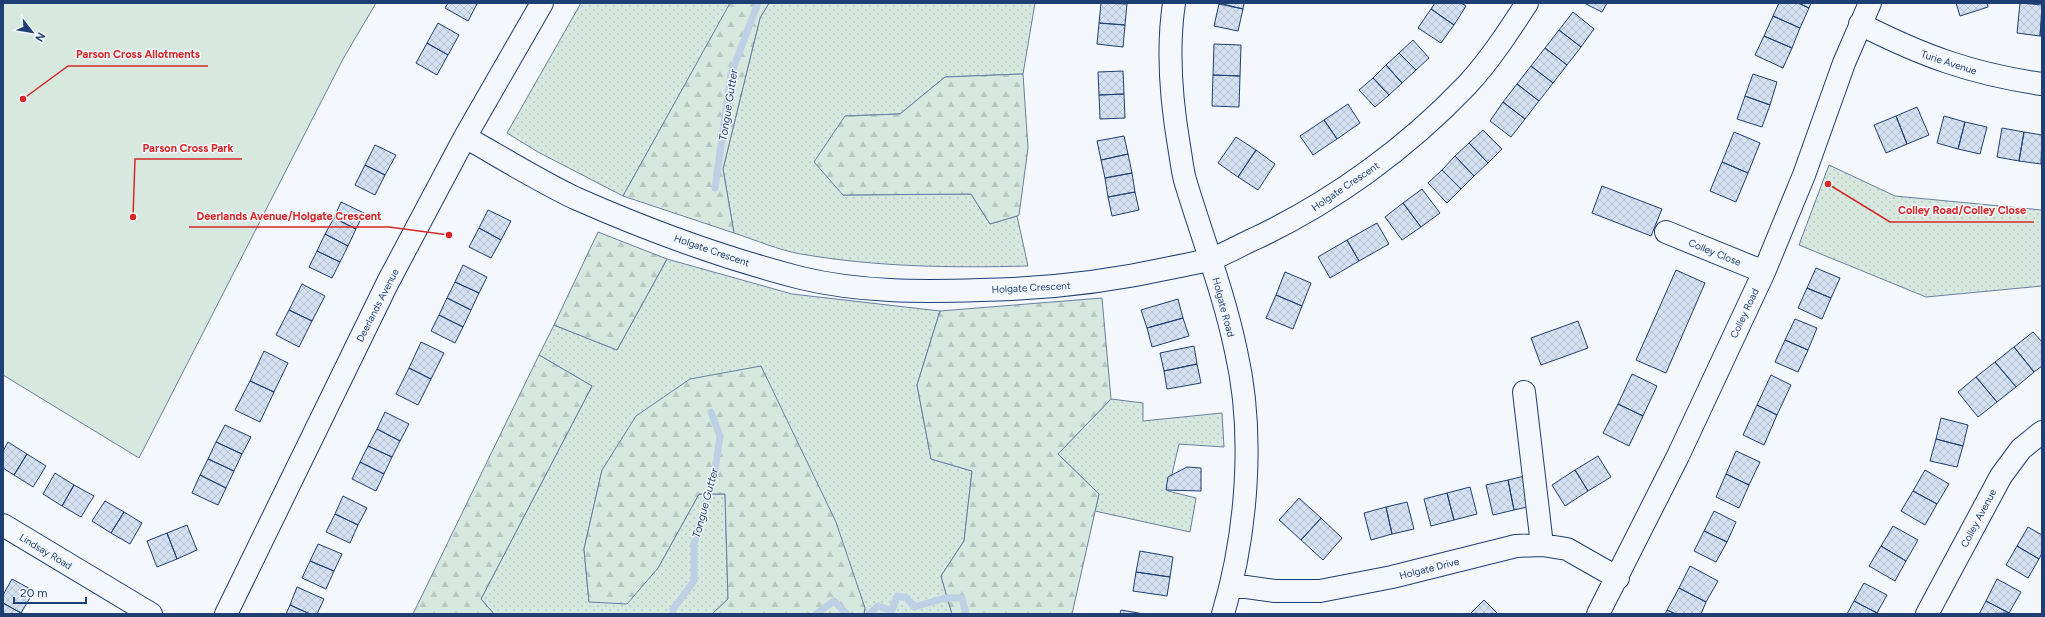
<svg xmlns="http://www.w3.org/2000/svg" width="2045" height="617" viewBox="0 0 2045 617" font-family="Figtree,sans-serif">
<defs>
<pattern id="grass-dots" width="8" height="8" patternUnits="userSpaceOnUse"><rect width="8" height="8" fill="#d7e8df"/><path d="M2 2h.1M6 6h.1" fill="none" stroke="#b8c8c3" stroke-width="1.8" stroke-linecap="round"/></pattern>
<pattern id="forest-firs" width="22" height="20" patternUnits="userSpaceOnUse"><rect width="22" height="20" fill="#d7e8df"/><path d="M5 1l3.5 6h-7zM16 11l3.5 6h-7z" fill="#b8c8c3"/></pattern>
<pattern id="building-cross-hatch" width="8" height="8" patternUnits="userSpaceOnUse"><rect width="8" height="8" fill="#d5e0f0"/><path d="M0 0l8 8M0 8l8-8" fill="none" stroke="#b6c1d1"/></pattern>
</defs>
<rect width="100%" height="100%" fill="#f4f7fb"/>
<path fill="url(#grass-dots)" stroke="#687fa3" d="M 581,3 L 731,3 L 623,196 L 538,152 L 507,133 Z
M 769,3 L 1035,3 L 1023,74 L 945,77 L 900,114 L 845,116 L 843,195 L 971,194 L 990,224 L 1017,216 L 1028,266 C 952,268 876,267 801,254 C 778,250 756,240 734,233 L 723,169 L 760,18 Z
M 1829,165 L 1895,196 L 2042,210 L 2042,286 L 1926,297 L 1799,245 Z
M 667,259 L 792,294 L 940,311 L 917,385 L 931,459 L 972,471 L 964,541 L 941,576 L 952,614 L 864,614 L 865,608 L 761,366 L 602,470 L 584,549 L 589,602 L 658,568 L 699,494 L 725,494 L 728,599 L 712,614 L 494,614 L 481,599 L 592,386 L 539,355 L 554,325 L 617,350 Z
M 1111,399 L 1143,403 L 1143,421 L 1222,413 L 1224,447 L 1179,444 L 1168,491 L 1196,498 L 1190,532 L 1095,511 L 1099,494 L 1058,454 Z"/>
<path fill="url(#forest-firs)" stroke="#687fa3" d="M 730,3 L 769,3 L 760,18 L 723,169 L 734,233 L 623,196 Z
M 1023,74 L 1028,148 L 1019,215 L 1017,216 L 990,224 L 971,194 L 843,195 L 814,162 L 845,116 L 900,114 L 945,77 Z
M 598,232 L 667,259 L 617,350 L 554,325 Z
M 1102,298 L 1111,399 L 1058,454 L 1099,494 L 1072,614 L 952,614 L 941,576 L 964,541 L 972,471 L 931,459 L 917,385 L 940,311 Z
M 539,355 L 592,386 L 481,599 L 494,614 L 413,614 Z
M 761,366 L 836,522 L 865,608 L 864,614 L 712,614 L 728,599 L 725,494 L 699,494 L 658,568 L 627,604 L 589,602 L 584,549 L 602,470 L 636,416 L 690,379 Z"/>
<path fill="#d7e8df" stroke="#687fa3" d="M 3,3 L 376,3 L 343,59 L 139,458 L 3,375 Z"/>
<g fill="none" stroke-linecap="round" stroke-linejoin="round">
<path stroke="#bed0e5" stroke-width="7" d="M 715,188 L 731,74 L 758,3
M 673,614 L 673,609 L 694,581 L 694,544 L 714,477 L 720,436 L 711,412
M 816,614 L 834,601 L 847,614
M 869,614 L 878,606 L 892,611 L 897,596 L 907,598 L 914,607 L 945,598 L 962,598 L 966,614"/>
</g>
<path fill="url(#building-cross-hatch)" stroke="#1d3f73" d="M 448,3 L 475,3 L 477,4 L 468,21 L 445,8 Z
M 1101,3 L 1127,4 L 1125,25 L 1099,23 Z
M 1219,3 L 1244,3 L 1243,9 Z
M 1435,3 L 1461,3 L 1466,6 L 1454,25 L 1431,9 Z
M 1584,3 L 1607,3 L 1602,12 Z
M 1779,3 L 1798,3 L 1809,8 L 1800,28 L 1773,16 Z
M 1798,3 L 1811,3 L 1809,8 Z
M 1956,3 L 1987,3 L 1988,7 L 1960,16 Z
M 2020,3 L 2042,5 L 2040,36 L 2017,33 Z
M 1219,4 L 1243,9 L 1238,31 L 1214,26 Z
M 1431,9 L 1454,25 L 1441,43 L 1418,28 Z
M 1573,12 L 1594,29 L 1581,47 L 1559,30 Z
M 1773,16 L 1800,28 L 1792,48 L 1764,36 Z
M 2042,17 L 2042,36 L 2040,36 Z
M 438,23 L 459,35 L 448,55 L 427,43 Z
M 1099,23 L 1125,25 L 1123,47 L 1097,44 Z
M 1559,30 L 1581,47 L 1567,65 L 1545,48 Z
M 1764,36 L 1792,48 L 1783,68 L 1755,55 Z
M 1413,40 L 1429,58 L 1416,70 L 1399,53 Z
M 427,43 L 448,55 L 437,75 L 416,63 Z
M 1214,44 L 1241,45 L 1240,76 L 1213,75 Z
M 1545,48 L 1567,65 L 1553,83 L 1531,66 Z
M 1399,53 L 1416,70 L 1402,83 L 1386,65 Z
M 1386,65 L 1402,83 L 1389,95 L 1373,78 Z
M 1531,66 L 1553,83 L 1539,101 L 1517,84 Z
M 1123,71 L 1124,94 L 1099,95 L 1098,72 Z
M 1753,74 L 1777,82 L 1770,105 L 1745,96 Z
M 1213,75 L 1240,76 L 1239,107 L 1212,106 Z
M 1373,78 L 1389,95 L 1375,107 L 1359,90 Z
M 1517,84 L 1539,101 L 1525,119 L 1503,102 Z
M 1124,94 L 1125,118 L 1100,119 L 1099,95 Z
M 1745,96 L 1770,105 L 1762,127 L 1737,119 Z
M 1503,102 L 1525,119 L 1511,137 L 1490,121 Z
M 1348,104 L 1360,123 L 1337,139 L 1324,120 Z
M 1917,107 L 1929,135 L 1907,144 L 1896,116 Z
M 1896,116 L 1907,144 L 1886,153 L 1874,125 Z
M 1944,116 L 1965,122 L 1958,149 L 1937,143 Z
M 1324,120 L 1337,139 L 1313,155 L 1300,136 Z
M 1965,122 L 1987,127 L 1980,154 L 1958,149 Z
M 2002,128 L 2024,132 L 2019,161 L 1997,157 Z
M 1483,130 L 1502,149 L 1488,163 L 1469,143 Z
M 1734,132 L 1760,143 L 1748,173 L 1722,162 Z
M 2024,132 L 2042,135 L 2041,164 L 2019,161 Z
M 1124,136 L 1128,154 L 1101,160 L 1097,141 Z
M 1236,137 L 1256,150 L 1238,177 L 1218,163 Z
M 1469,143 L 1488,163 L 1474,176 L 1455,156 Z
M 375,145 L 396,155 L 385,175 L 365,165 Z
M 1256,150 L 1275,164 L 1258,190 L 1238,177 Z
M 1128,154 L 1132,173 L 1105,178 L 1101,160 Z
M 1455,156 L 1474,176 L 1461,189 L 1442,170 Z
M 1722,162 L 1748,173 L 1736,202 L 1710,191 Z
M 365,165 L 385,175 L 375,195 L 355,185 Z
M 1442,170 L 1461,189 L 1447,203 L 1428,183 Z
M 1132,173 L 1135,192 L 1108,197 L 1105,178 Z
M 1602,186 L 1662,209 L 1651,236 L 1592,213 Z
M 1422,189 L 1440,213 L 1421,227 L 1403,203 Z
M 1135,192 L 1139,210 L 1112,216 L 1108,197 Z
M 341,202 L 364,213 L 356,229 L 334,218 Z
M 1403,203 L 1421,227 L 1402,240 L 1385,217 Z
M 488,210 L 511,221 L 501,240 L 479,228 Z
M 334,218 L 356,229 L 348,246 L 325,234 Z
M 1377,223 L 1389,244 L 1359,261 L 1347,240 Z
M 479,228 L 501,240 L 491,258 L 469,247 Z
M 325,234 L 348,246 L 340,262 L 317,251 Z
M 1347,240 L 1359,261 L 1330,278 L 1318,257 Z
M 317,251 L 340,262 L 332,278 L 309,267 Z
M 463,265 L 487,277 L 479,293 L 455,282 Z
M 1816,268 L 1840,278 L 1831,298 L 1807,288 Z
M 1676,270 L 1705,283 L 1666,373 L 1636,360 Z
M 1285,272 L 1311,283 L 1302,306 L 1276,295 Z
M 455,282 L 479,293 L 471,310 L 447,298 Z
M 302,284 L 325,296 L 312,321 L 289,310 Z
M 1807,288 L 1831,298 L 1822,319 L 1798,308 Z
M 1276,295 L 1302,306 L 1293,329 L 1266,318 Z
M 447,298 L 471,310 L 463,327 L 439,315 Z
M 1178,299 L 1183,318 L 1147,328 L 1141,310 Z
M 289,310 L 312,321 L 299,347 L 276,335 Z
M 439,315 L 463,327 L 455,343 L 431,331 Z
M 1183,318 L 1189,336 L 1152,347 L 1147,328 Z
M 1795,319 L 1817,328 L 1808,350 L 1785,340 Z
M 1578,321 L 1588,348 L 1541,365 L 1531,338 Z
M 2033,332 L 2042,342 L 2042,366 L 2034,372 L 2014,347 Z
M 1785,340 L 1808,350 L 1798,372 L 1775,362 Z
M 421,342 L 444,353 L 431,379 L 409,368 Z
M 1194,346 L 1197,364 L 1164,371 L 1160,353 Z
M 2014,347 L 2034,372 L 2016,387 L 1995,362 Z
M 264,351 L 288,363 L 274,392 L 250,381 Z
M 1995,362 L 2016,387 L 1997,402 L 1976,377 Z
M 1197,364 L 1201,383 L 1167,389 L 1164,371 Z
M 409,368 L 431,379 L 418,405 L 396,394 Z
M 1632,374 L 1657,386 L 1643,416 L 1618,404 Z
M 1771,375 L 1791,385 L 1777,415 L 1757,405 Z
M 1976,377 L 1997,402 L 1978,417 L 1958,392 Z
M 250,381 L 274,392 L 260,422 L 235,410 Z
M 1618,404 L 1643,416 L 1629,446 L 1603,433 Z
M 1757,405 L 1777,415 L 1764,445 L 1743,435 Z
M 385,412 L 409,424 L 400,441 L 377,429 Z
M 1941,418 L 1968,425 L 1963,446 L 1936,439 Z
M 225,425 L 251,437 L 242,454 L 216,442 Z
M 377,429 L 400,441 L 392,457 L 368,446 Z
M 1936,439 L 1963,446 L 1957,467 L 1930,461 Z
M 8,442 L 27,454 L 14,475 L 3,468 L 3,451 Z
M 216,442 L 242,454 L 234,471 L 208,459 Z
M 368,446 L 392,457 L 384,474 L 360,462 Z
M 1736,451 L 1760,462 L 1749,485 L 1726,474 Z
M 27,454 L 46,466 L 33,487 L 14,475 Z
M 1598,456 L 1611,477 L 1588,491 L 1575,470 Z
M 208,459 L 234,471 L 226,488 L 200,475 Z
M 360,462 L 384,474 L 376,491 L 352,479 Z
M 1187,467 L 1201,468 L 1201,491 L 1166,490 L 1168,477 Z
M 1575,470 L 1588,491 L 1565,506 L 1552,485 Z
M 1925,470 L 1949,484 L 1937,504 L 1913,491 Z
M 55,473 L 74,485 L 62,506 L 43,494 Z
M 1726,474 L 1749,485 L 1739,508 L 1716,497 Z
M 200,475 L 226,488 L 218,505 L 192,493 Z
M 1529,475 L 1536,505 L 1514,510 L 1508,480 Z
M 1508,480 L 1514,510 L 1493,515 L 1486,485 Z
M 74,485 L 94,496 L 81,517 L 62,506 Z
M 1470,487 L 1477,514 L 1454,520 L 1447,493 Z
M 1913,491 L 1937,504 L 1925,525 L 1901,511 Z
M 1447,493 L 1454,520 L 1431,526 L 1424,499 Z
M 343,496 L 367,508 L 358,525 L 335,514 Z
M 1299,498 L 1321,518 L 1301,540 L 1279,520 Z
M 105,501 L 124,512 L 111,533 L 92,521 Z
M 1407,502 L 1414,529 L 1392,534 L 1386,507 Z
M 1386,507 L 1392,534 L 1371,540 L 1364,513 Z
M 1714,511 L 1736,522 L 1727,542 L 1704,531 Z
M 124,512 L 142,523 L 130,544 L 111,533 Z
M 335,514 L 358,525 L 350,543 L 326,532 Z
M 1321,518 L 1342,538 L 1323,560 L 1301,540 Z
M 187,525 L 197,550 L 177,559 L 167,533 Z
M 1893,526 L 1918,540 L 1906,561 L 1881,546 Z
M 2028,527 L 2042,535 L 2042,553 L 2039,559 L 2017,546 Z
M 1704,531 L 1727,542 L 1716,562 L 1694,551 Z
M 167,533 L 177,559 L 157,567 L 147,541 Z
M 318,544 L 342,554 L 334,571 L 310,561 Z
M 1881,546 L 1906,561 L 1895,581 L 1869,566 Z
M 2017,546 L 2039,559 L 2028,578 L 2006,565 Z
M 1140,551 L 1173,557 L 1170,577 L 1136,572 Z
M 310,561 L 334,571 L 326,589 L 302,578 Z
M 1690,566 L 1718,581 L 1706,602 L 1679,588 Z
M 1136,572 L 1170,577 L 1167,596 L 1133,591 Z
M 12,579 L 34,591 L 21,613 L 3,603 L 3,595 Z
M 1997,579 L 2021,592 L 2009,613 L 1986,601 Z
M 1864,583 L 1887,595 L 1877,613 L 1854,601 Z
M 297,587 L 324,599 L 317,614 L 310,614 L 290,605 Z
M 1679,588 L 1706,602 L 1701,614 L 1676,614 L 1667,610 Z
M 1484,600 L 1498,614 L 1470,614 Z
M 1854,601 L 1877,613 L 1876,614 L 1847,614 Z
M 1986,601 L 2009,613 L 1979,614 Z
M 3,603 L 21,613 L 20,614 L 3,614 Z
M 290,605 L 310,614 L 286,614 Z
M 1121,610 L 1144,614 L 1120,614 Z
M 1667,610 L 1676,614 L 1665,614 Z"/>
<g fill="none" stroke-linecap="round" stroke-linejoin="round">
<g stroke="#1d3f73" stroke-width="24">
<path id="minor" d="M 1174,3 C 1167,50 1171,99 1179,146 C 1181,157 1182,169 1185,180 C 1202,237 1224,293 1236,351 C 1255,433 1247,534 1223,614
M 1860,24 C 1923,56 1972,74 2042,84
M 465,137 C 501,157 537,180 575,198 C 645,229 727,259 801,278 C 859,292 920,292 980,290 C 1044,289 1107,282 1170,268 C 1183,265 1198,263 1211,259 C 1226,254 1240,245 1254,239 C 1333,202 1407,148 1467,85 C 1490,60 1509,31 1527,3
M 1666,232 L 1764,272
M 1524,392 L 1542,545
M 3,525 L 151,614
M 1232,585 L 1275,591 L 1320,591 L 1392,577 L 1516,546 L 1542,545 L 1567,549 L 1618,578
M 226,614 L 388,282 L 465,137 L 542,3
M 1598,614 L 1678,456 L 1764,272 L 1804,175 L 1844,63 L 1870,3
M 1927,614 L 2001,476 L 2021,449 L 2042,432"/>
</g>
<use href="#minor" stroke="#f4f7fb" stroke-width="22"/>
</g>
<g text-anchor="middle" stroke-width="3" stroke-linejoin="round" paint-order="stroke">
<g font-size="10" fill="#1d3f73" stroke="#f4f7fb">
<text transform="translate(1949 62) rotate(18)" y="4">Turie Avenue</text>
<text transform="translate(1345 186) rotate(-34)" y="4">Holgate Crescent</text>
<text transform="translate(712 250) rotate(19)" y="4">Holgate Crescent</text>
<text transform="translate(1715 252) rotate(22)" y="4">Colley Close</text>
<text transform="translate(1031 287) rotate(-3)" y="4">Holgate Crescent</text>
<text transform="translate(377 305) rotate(-63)" y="4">Deerlands Avenue</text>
<text transform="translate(1224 307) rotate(75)" y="4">Holgate Road</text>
<text transform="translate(1744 313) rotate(-65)" y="4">Colley Road</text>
<text transform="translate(1978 518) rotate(-62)" y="4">Colley Avenue</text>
<text transform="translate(46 551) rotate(31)" y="4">Lindsay Road</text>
<text transform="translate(1429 568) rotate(-14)" y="4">Holgate Drive</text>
</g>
<g font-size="11" font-style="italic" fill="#1d3f73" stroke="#f4f7fb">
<text transform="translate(728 105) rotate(-81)" y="4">Tongue Gutter</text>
<text transform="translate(705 503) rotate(-75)" y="4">Tongue Gutter</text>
</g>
</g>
<path fill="none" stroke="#d62828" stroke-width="1.5" d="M23 99L68 66H208M133 217L135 159H242M1828 184L1890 222H2034M449 235L389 227H189"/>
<g fill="#d62828" stroke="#f4f7fb" stroke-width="1.5">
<circle cx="23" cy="99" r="4"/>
<circle cx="133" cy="217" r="4"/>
<circle cx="1828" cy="184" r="4"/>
<circle cx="449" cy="235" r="4"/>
</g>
<g font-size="11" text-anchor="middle" font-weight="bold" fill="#d62828" stroke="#f4f7fb" stroke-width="3" stroke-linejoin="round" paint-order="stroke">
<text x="138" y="58">Parson Cross Allotments</text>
<text x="188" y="152">Parson Cross Park</text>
<text x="1962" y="214">Colley Road/Colley Close</text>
<text x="289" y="220">Deerlands Avenue/Holgate Crescent</text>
</g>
<rect width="2045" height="617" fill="none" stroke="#1d3f73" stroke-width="8"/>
<g transform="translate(32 32) rotate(121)" stroke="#f4f7fb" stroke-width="3" paint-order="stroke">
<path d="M0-3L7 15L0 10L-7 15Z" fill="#1d3f73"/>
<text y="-6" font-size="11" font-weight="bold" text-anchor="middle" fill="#1d3f73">N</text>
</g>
<path d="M14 597v6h72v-6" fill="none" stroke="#1d3f73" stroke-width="2"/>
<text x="20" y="597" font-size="12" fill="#1d3f73" stroke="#f4f7fb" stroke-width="3" paint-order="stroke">20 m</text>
</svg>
